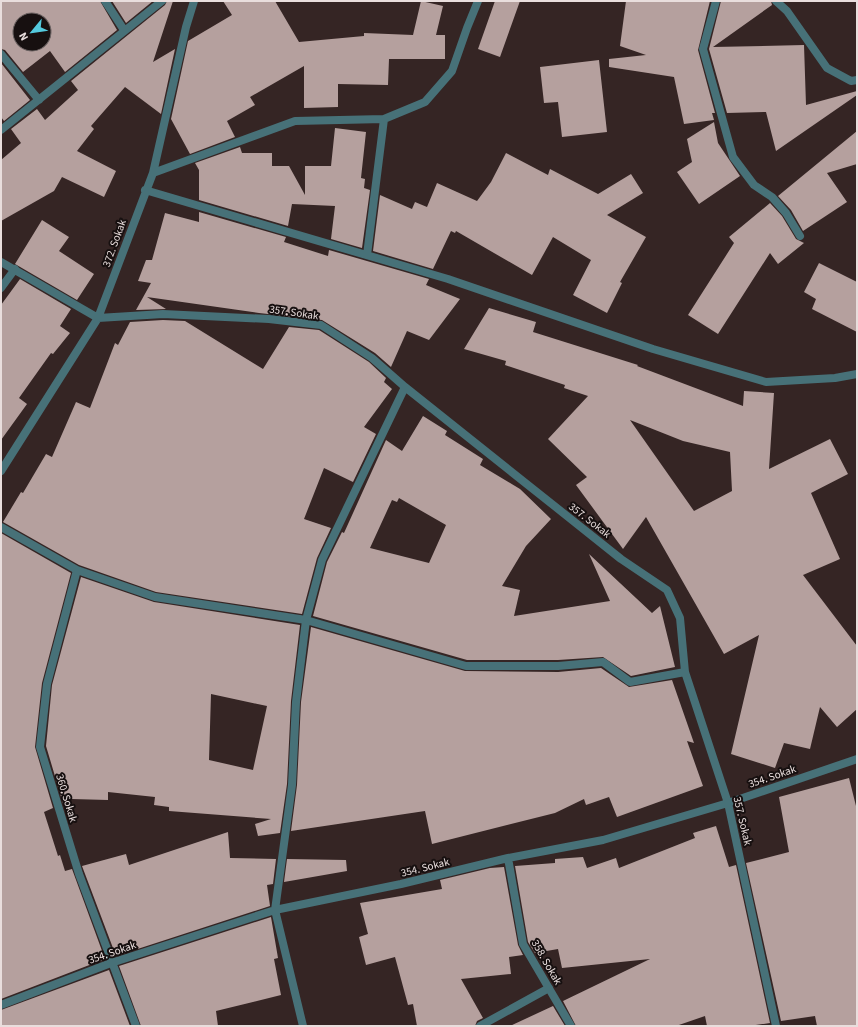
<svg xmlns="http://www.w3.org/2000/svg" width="858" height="1027" viewBox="0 0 858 1027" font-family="'Source Sans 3',sans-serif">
<rect width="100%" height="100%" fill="#352524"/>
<path fill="#b5a09e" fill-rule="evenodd" d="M 1,1 L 100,1 L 117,30 L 65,72 L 50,51 L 23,72 L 5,50 L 1,49 ZM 20,20 L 44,20 L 44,44 L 20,44 Z
M 112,1 L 153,1 L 126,23 Z
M 167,1 L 173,1 L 153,62 L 175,49 L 161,114 L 125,87 L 91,126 L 94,129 L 77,151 L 116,171 L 104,197 L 62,177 L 54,191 L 1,221 L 1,160 L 21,143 L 11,129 L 37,109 L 45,120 L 78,90 L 71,81 L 165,5 Z
M 223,1 L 275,1 L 299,42 L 364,36 L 364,33 L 413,35 L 421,1 L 443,6 L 436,35 L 445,35 L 445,59 L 389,59 L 388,85 L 338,84 L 338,107 L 304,108 L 304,66 L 250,97 L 255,105 L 227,121 L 235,137 L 190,154 L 171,119 L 188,41 L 232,15 Z
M 495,1 L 520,1 L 500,57 L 478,49 Z
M 626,1 L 710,1 L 698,50 L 715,113 L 712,113 L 714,120 L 684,124 L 674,77 L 609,67 L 609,59 L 646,55 L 620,46 Z
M 721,1 L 771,1 L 772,5 L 713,47 L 804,45 L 806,105 L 857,91 L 857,95 L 776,151 L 766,112 L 727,113 L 709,49 Z
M 599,60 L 607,132 L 562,137 L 558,102 L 544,103 L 540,67 Z
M 1,63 L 30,100 L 4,121 L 1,117 Z
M 714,122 L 718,143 L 740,176 L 699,204 L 677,172 L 692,162 L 687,139 Z
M 335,128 L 366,132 L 361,178 L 365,179 L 364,188 L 370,190 L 362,248 L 331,239 L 335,206 L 292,204 L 288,226 L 199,200 L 199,170 L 195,163 L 240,147 L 242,153 L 272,153 L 272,166 L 289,166 L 305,195 L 305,166 L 331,166 Z
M 857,131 L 857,164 L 827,173 L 847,202 L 803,231 L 791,210 L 778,196 Z
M 506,153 L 548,175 L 550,169 L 598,194 L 631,174 L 643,193 L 607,215 L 646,237 L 620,282 L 622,283 L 607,313 L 573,295 L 591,260 L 553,237 L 532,275 L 456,231 L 455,233 L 451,231 L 433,269 L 373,251 L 380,195 L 412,209 L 415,202 L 427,207 L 437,183 L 477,201 L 491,182 Z
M 770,203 L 782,216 L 796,239 L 804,243 L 778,264 L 770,253 L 718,334 L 688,315 L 734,243 L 729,237 Z
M 199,212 L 286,237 L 284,242 L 328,256 L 329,250 L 429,279 L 426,285 L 460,299 L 429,340 L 407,331 L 391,367 L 375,353 L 322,320 L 259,313 L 147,297 L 166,309 L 136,310 L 151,283 L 138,281 L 146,260 L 152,260 L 165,213 L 199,222 Z
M 42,220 L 69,237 L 59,251 L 94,274 L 77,300 L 15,264 Z
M 819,263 L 857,282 L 857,332 L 812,309 L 816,299 L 804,292 Z
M 20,279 L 71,309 L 60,326 L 70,333 L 53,354 L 51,353 L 19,398 L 27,404 L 1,440 L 1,305 Z
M 489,308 L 536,322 L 533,332 L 638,365 L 637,366 L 743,406 L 744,391 L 774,393 L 769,469 L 830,439 L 848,474 L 811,493 L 840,559 L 803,575 L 857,646 L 857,709 L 837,727 L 820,707 L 810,749 L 784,743 L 775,768 L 731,754 L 759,635 L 724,654 L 646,517 L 623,549 L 576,485 L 587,477 L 548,439 L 588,396 L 564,388 L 565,385 L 505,365 L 506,361 L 464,349 ZM 630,420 L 683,441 L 730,452 L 732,491 L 694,511 Z
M 163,320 L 185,321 L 263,369 L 289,327 L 319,330 L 369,362 L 386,378 L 384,382 L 392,389 L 364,427 L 376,434 L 353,482 L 324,468 L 304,519 L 331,528 L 317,558 L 302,614 L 156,592 L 79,565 L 3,522 L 21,492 L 23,493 L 46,454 L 52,457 L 76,402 L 90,408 L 115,343 L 118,345 L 130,322 Z
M 423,416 L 447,431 L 445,435 L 483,459 L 480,465 L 520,489 L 551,519 L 526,546 L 502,586 L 520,590 L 514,616 L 610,601 L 589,554 L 652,613 L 660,606 L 675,667 L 631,676 L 603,657 L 558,660 L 467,660 L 313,616 L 327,562 L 342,532 L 344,533 L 386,440 L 402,451 ZM 399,498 L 446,525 L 429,563 L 370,548 L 392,500 L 397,502 Z
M 1,533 L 71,573 L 42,683 L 35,747 L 53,808 L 44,812 L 58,856 L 60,855 L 65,871 L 72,869 L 105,959 L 1,999 Z
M 81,577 L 154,602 L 300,625 L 291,701 L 287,784 L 280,833 L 258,836 L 255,824 L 271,819 L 169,811 L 169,807 L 154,805 L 155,797 L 108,792 L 108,800 L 72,799 L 63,803 L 46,746 L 52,685 ZM 211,694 L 267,706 L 253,770 L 209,760 Z
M 311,627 L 465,671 L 558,672 L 601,668 L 629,687 L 672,680 L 694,743 L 687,741 L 703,786 L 617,817 L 609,797 L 586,805 L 584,799 L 555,813 L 432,844 L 425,811 L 291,831 L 297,785 L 301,702 Z
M 849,778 L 857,810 L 857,1026 L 817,1026 L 815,1016 L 781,1021 L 746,863 L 789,852 L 779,797 Z
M 716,826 L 729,867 L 736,865 L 770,1023 L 749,1026 L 707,1026 L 705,1016 L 676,1026 L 576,1026 L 563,1001 L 650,959 L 562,968 L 558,949 L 535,953 L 528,942 L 515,866 L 555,863 L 555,859 L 583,857 L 587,868 L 616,858 L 619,868 L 695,838 L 693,833 Z
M 228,832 L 230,858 L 276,859 L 273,884 L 267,885 L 270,906 L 116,956 L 82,866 L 126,854 L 129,865 Z
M 287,859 L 346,860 L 347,871 L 284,882 Z
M 504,867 L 518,945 L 523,955 L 509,957 L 511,974 L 461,979 L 483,1018 L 477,1021 L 475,1026 L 417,1026 L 413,1004 L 408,1005 L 395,957 L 366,965 L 359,937 L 368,934 L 360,903 L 442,889 L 440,880 L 490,868 Z
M 271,917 L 278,958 L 274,959 L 281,995 L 216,1011 L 218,1026 L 141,1026 L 119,966 Z
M 109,970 L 130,1026 L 1,1026 L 1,1010 Z
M 553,1006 L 565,1026 L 510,1026 Z"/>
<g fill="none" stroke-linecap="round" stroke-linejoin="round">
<path stroke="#477178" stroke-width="8" d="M 105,1 L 124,30
M 716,1 L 703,49 L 733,157 L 754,185 L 772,197 L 786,213 L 800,236
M 776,1 L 787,11 L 827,68 L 851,81 L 857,80
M 1,54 L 39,100
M 1,130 L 162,1
M 153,173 L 295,121 L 384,119 L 425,102 L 452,71 L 467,28 L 478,1
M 145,190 L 448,279 L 653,349 L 766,382 L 835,378 L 857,374
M 367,255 L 384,119
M 1,262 L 98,318 L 163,314 L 269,319 L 321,325 L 372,358 L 405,387 L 621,559 L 667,590 L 680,618 L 685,672 L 728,803 L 776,1026
M 1,288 L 15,269
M 1,471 L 98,318 L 153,173 L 186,27 L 194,1
M 1,527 L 77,570 L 155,597 L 306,620 L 466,666 L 558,666 L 603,662 L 630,682 L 685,672
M 77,570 L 47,684 L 40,747 L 79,874 L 136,1026
M 508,858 L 523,944 L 571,1026
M 1,1005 L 111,963 L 275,910 L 401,884 L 508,858 L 603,840 L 728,803 L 857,759
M 303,1026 L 275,910 L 292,785 L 296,702 L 306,620 L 322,560 L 405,387
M 480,1026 L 549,988"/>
</g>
<g text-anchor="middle" stroke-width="4" stroke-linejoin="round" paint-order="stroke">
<g font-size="11" fill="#e9dedd" stroke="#171010">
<text transform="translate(114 243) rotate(-70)" y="4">372. Sokak</text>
<text transform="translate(294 312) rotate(8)" y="4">357. Sokak</text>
<text transform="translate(590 520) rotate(38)" y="4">357. Sokak</text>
<text transform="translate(772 776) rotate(-19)" y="4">354. Sokak</text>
<text transform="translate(67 798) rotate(73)" y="4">360. Sokak</text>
<text transform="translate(743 821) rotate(77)" y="4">357. Sokak</text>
<text transform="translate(425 867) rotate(-14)" y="4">354. Sokak</text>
<text transform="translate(112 952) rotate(-19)" y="4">354. Sokak</text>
<text transform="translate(547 962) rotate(60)" y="4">358. Sokak</text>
</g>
</g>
<rect width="858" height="1027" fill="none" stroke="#e9dedd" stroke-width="4"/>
<g transform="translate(32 32) rotate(241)"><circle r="19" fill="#171010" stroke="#6b6262"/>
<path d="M0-3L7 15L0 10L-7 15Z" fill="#54cade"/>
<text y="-6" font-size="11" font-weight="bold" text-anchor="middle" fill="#e9dedd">N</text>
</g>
</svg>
